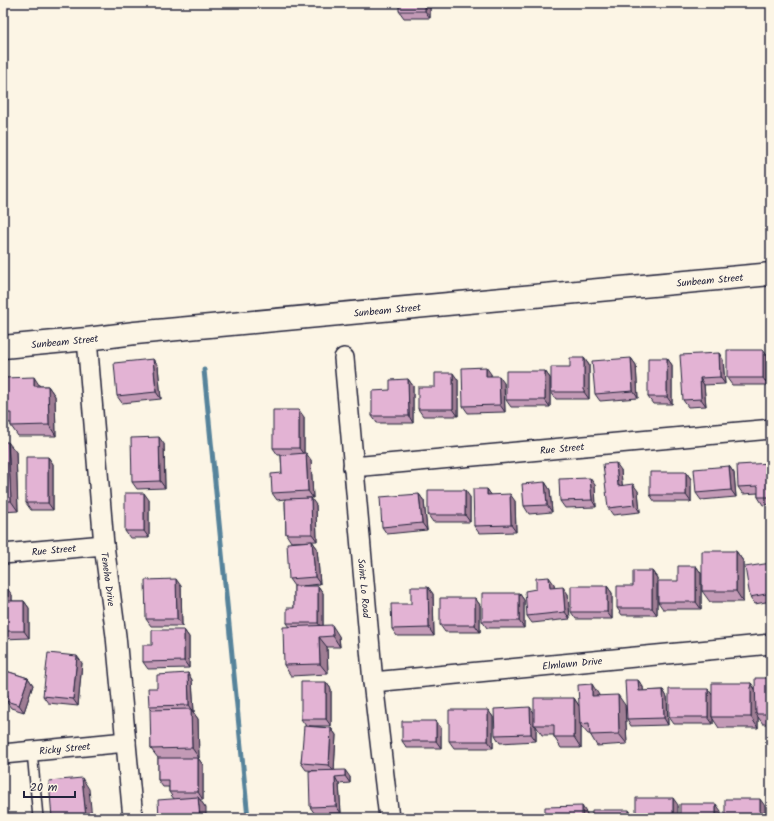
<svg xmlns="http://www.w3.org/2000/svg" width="774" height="821" viewBox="0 0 774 821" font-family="Kalam,sans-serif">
<rect width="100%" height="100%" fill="#fcf5e5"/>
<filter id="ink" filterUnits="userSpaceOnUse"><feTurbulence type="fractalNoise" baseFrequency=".025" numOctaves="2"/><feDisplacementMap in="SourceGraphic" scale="8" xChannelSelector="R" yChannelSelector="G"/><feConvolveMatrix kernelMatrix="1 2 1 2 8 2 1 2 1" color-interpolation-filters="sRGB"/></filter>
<g filter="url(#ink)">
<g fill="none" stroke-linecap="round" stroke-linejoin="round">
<path stroke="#57839b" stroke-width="5" d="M 204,370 L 248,818"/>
<g stroke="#22223b" stroke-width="12">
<path id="service" d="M 32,751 L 38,818"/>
</g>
<g stroke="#22223b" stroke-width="22">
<g id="minor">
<path id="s1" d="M 87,339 L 104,545 L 116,636 L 133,818"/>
<path id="s2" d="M 344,358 L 373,682 L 389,818"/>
<path id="s3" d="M 353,467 L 771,429"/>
<path id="s4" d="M 3,554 L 104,545"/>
<path id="s5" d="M 373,682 L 771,644"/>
<path id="s6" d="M 3,754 L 126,742"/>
</g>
</g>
<g stroke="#22223b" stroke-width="25">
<g id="tertiary">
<path id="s7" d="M 3,347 L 87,339 L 135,333 L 771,274"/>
</g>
</g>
<use href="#service" stroke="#fcf5e5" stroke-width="9"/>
<use href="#minor" stroke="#fcf5e5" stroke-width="19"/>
<use href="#tertiary" stroke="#fcf5e5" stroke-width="22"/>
</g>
<path fill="#c39ab6" stroke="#22223b" d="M 430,3 L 430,18 L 404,18 L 399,11 Z
M 763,350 L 768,357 L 768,385 L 732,385 L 727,378 Z
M 719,353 L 723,360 L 725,384 L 704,385 L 706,406 L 688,407 L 683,400 Z
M 584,358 L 589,365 L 589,399 L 556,399 L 551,392 L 570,367 Z
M 631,358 L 636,365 L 638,398 L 600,401 L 595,394 Z
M 667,358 L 672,365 L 672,404 L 653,404 L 648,397 Z
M 158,366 L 161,399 L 122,403 L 117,396 Z
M 545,371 L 550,378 L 550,407 L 511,407 L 506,400 Z
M 491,374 L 491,376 L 504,383 L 505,412 L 468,413 L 463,406 Z
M 3,378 L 39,386 L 48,386 L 55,396 L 56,436 L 18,436 L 11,426 L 11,423 L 9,423 L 3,416 Z
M 408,379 L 413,386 L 413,423 L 377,423 L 372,416 L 390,390 Z
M 458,380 L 458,416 L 423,416 L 418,409 L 435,387 Z
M 304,417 L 304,454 L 311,460 L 313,498 L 306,498 L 316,505 L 317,541 L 291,542 L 286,534 L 285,499 L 277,500 L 272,493 L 282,473 L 281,455 L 278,455 L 273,448 Z
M 3,442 L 16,452 L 18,511 L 3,512 Z
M 164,444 L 165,488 L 137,489 L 132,482 Z
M 48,457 L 53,464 L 53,510 L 31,510 L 26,503 Z
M 771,463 L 771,504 L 763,505 L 758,497 L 758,493 L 743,494 L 738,487 Z
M 729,466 L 734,473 L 736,497 L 701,500 L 696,493 Z
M 621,470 L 622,485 L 638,491 L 640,512 L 613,515 L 608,508 Z
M 686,472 L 691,479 L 691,502 L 655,502 L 650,495 Z
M 545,482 L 550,490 L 552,512 L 529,514 L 524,506 Z
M 595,485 L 596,507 L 565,508 L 560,501 Z
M 487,489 L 491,495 L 515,501 L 516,532 L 479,533 L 474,526 Z
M 419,494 L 424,501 L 427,530 L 387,534 L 382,527 Z
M 470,497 L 470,522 L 433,522 L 428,515 Z
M 149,500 L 149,538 L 130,538 L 125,531 Z
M 312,541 L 317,548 L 320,584 L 302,586 L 318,586 L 323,593 L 323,626 L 339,636 L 340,647 L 327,647 L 328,674 L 291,676 L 284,665 L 290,627 L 287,623 L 294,608 L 294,586 L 289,579 Z
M 736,551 L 743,561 L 743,602 L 710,602 L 702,591 Z
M 771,563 L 771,601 L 755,604 L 750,597 Z
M 696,566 L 701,573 L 701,609 L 663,609 L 658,602 L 678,581 Z
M 652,571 L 657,578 L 657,615 L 622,615 L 617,608 Z
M 554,584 L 554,588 L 568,594 L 570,619 L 532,623 L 527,616 L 536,589 Z
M 181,586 L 182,626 L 151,626 L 146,619 Z
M 607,586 L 612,593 L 612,619 L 576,619 L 571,612 Z
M 428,587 L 433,594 L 434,636 L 397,636 L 392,629 L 411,604 Z
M 3,588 L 12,595 L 12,601 L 24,601 L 29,608 L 29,638 L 3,639 Z
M 519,593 L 524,600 L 524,628 L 487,628 L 482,621 Z
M 475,598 L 480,605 L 480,632 L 445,632 L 440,625 Z
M 184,630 L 189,637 L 189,668 L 148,669 L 143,662 L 152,645 Z
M 82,663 L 78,706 L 48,703 L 43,696 Z
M 3,670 L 28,678 L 33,685 L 24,712 L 11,708 L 6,701 L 6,700 L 3,699 Z
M 188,673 L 192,680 L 194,712 L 193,712 L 198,719 L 199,758 L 198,758 L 203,765 L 203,800 L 200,800 L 206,808 L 174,799 L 169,792 L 169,787 L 163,787 L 158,780 L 158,758 L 151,749 L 152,710 L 149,706 L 157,688 Z
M 771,678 L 771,724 L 763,724 L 758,717 L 758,728 L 719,728 L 713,719 L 713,724 L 674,724 L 669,717 L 712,694 L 751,683 L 756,690 Z
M 638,680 L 643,687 L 643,691 L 663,690 L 667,697 L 668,725 L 631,726 L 627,719 Z
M 326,682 L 331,689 L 331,726 L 309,726 L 331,728 L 336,735 L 334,770 L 350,777 L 350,783 L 339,784 L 341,813 L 315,814 L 310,807 L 321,771 L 306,770 L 301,763 L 306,726 L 301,719 Z
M 599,695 L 599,696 L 625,705 L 627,744 L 597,746 L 590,734 L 588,734 L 581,726 L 581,748 L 561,748 L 554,737 L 554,735 L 542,735 L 536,726 L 536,741 L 500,743 L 495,735 L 534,713 L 574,698 L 579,706 Z
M 488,710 L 493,717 L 493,748 L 454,748 L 449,741 Z
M 436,721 L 441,728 L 441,748 L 407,748 L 402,741 Z"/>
<path fill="#9f7d94" stroke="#22223b" d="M 425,3 L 430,3 L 430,18 L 425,11 Z
M 763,350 L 768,357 L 768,385 L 763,378 Z
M 719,353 L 723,360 L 725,384 L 720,377 Z
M 584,358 L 589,365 L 589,399 L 584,392 Z
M 631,358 L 636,365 L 638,398 L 633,391 Z
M 667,358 L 672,365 L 672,404 L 667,397 Z
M 153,359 L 158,366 L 161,399 L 156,392 Z
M 486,367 L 491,374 L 491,383 L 486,376 Z
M 545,371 L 550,378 L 550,407 L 545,400 Z
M 453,373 L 458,380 L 458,416 L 453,409 Z
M 499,376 L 504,383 L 505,412 L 500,405 Z
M 34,377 L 41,388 L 34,386 Z
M 700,378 L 704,385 L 706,406 L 701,399 Z
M 408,379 L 413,386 L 413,423 L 409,416 Z
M 48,386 L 55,396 L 56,436 L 49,425 Z
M 299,410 L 304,417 L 304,455 L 299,448 Z
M 159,437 L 164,444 L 165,488 L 160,481 Z
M 8,442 L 16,452 L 18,511 L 11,501 Z
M 306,453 L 311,460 L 313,498 L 308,491 Z
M 48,457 L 53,464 L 53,510 L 48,503 Z
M 616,463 L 621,470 L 623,493 L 618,486 Z
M 729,466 L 734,473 L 736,497 L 731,490 Z
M 686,472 L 691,479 L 691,502 L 686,495 Z
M 590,478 L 595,485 L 596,507 L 592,500 Z
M 545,482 L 550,490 L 552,512 L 547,505 Z
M 633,484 L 638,491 L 640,512 L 635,505 Z
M 487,489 L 492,496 L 487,495 Z
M 465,490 L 470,497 L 470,522 L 465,515 Z
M 144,493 L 149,500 L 149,538 L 144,531 Z
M 419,494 L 424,501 L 427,530 L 422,523 Z
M 510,494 L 515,501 L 516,532 L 511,525 Z
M 311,498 L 316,505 L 317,541 L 312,534 Z
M 312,541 L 317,548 L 320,584 L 315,577 Z
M 736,551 L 743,561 L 743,602 L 736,591 Z
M 696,566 L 701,573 L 701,609 L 696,602 Z
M 652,571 L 657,578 L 657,615 L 652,608 Z
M 549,577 L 554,584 L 555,595 L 550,588 Z
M 176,579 L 181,586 L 182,626 L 177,619 Z
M 318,586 L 323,593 L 323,630 L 318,623 Z
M 607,586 L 612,593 L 612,619 L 607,612 Z
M 428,587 L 433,594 L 434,636 L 429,628 Z
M 563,587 L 568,594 L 570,619 L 565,612 Z
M 7,588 L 12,595 L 12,608 L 7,601 Z
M 519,593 L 524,600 L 524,628 L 519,621 Z
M 475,598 L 480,605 L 480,632 L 475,625 Z
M 24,601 L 29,608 L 29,638 L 24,631 Z
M 332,625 L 339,636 L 340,647 L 333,636 Z
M 184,630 L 189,637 L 189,668 L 184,661 Z
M 319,637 L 327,647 L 328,674 L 320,664 Z
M 77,656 L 82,663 L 78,706 L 73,699 Z
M 188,673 L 192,680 L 194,712 L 189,705 Z
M 28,678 L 33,685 L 24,712 L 19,705 Z
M 638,680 L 643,687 L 644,698 L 639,691 Z
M 326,682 L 331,689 L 331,726 L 326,719 Z
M 751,683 L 758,694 L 756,714 L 758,717 L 758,728 L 751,717 Z
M 592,684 L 599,695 L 600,706 L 592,696 Z
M 708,689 L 713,696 L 712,717 L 713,719 L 713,724 L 708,717 Z
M 663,690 L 667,697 L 668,725 L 664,718 Z
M 618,695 L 625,705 L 627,744 L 619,734 Z
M 574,698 L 581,709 L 580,724 L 581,726 L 581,748 L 574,737 Z
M 530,707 L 535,714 L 534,725 L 536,726 L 536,741 L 531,734 Z
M 191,709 L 198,719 L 199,758 L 192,748 Z
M 488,710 L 493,717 L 493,748 L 488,741 Z
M 436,721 L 441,728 L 441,748 L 436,741 Z
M 331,728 L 336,735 L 334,772 L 329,765 Z
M 198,758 L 203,765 L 203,800 L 198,792 Z
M 345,770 L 350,777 L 350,783 L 345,776 Z
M 335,777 L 339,784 L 341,813 L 336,806 Z
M 82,778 L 89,789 L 92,818 L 86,818 Z
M 198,797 L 206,808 L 206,818 L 200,818 Z
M 673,798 L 678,805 L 678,818 L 673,818 Z
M 760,799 L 765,806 L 765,818 L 760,818 Z
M 716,804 L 721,811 L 721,818 L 716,818 Z
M 582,806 L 589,817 L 589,818 L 582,818 Z
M 629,810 L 634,817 L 634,818 L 629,818 Z
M 340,814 L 343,818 L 340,818 Z"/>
<path fill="#e3b3d4" stroke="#22223b" d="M 399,3 L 425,3 L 425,11 L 399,11 Z
M 769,337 L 771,337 L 771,374 Z
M 727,350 L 763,350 L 763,378 L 727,378 Z
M 719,353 L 720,377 L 700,378 L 701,399 L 683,400 L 680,355 Z
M 570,358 L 584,358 L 584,392 L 551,392 L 551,367 L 570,367 Z
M 631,358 L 633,391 L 595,394 L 592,361 Z
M 648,358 L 667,358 L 667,397 L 648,397 Z
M 153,359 L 156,392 L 117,396 L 114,363 Z
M 486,367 L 486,376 L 499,376 L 500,405 L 463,406 L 462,368 Z
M 506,371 L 545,371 L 545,400 L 506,400 Z
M 435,373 L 453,373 L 453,409 L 418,409 L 418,387 L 435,387 Z
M 34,377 L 34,386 L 48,386 L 49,425 L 11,426 L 11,413 L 3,413 L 3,378 Z
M 408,379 L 409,416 L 372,416 L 372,391 L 390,390 L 390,380 Z
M 273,410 L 299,410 L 299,448 L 273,448 Z
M 159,437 L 160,481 L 132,482 L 131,438 Z
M 3,442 L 8,442 L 11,501 L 3,501 Z
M 306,453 L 308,491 L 272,493 L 271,474 L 282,473 L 281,455 Z
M 26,457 L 48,457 L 48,503 L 26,503 Z
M 616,463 L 618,486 L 633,484 L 635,505 L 608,508 L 603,464 Z
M 771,463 L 771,497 L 758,497 L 758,486 L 738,487 L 737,465 Z
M 729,466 L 731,490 L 696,493 L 694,469 Z
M 650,472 L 686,472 L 686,495 L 650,495 Z
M 590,478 L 592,500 L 560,501 L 559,479 Z
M 545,482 L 547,505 L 524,506 L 522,484 Z
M 473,489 L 487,489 L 487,495 L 510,494 L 511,525 L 474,526 Z
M 428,490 L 465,490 L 465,515 L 428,515 Z
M 125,493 L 144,493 L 144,531 L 125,531 Z
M 419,494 L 422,523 L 382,527 L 380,497 Z
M 311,498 L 312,534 L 286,534 L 285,499 Z
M 312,541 L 315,577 L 289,579 L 287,543 Z
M 702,551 L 736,551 L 736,591 L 702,591 Z
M 771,563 L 771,593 L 750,597 L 745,567 Z
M 678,566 L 696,566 L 696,602 L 658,602 L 658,581 L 678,581 Z
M 633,571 L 652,571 L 652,608 L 617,608 L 617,586 L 633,586 Z
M 549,577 L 550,588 L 563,587 L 565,612 L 527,616 L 525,591 L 536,589 L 536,578 Z
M 176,579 L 177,619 L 146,619 L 145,580 Z
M 294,586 L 318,586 L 318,623 L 287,623 L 287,608 L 294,608 Z
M 571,586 L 607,586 L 607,612 L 571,612 Z
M 411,587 L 428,587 L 429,628 L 392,629 L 391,604 L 411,604 Z
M 3,588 L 7,588 L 7,601 L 24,601 L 24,631 L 3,631 Z
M 482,593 L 519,593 L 519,621 L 482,621 Z
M 440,598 L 475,598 L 475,625 L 440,625 Z
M 332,625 L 333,636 L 319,637 L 320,664 L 284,665 L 283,627 Z
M 152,630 L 184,630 L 184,661 L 143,662 L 143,645 L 152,645 Z
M 48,653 L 77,656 L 73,699 L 43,696 Z
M 3,670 L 28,678 L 19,705 L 6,701 L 8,695 L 3,693 Z
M 188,673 L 189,705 L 149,706 L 148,688 L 157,688 L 157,675 Z
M 755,678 L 771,678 L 771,714 L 756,714 Z
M 625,680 L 638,680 L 639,691 L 663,690 L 664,718 L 627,719 Z
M 301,682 L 326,682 L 326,719 L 301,719 Z
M 712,683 L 751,683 L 751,717 L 712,717 Z
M 592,684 L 592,696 L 618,695 L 619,734 L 590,735 L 589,723 L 580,724 L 578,685 Z
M 669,689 L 708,689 L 708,717 L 669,717 Z
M 534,698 L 574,698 L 574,737 L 554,737 L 554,725 L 534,725 Z
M 530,707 L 531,734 L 495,735 L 494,709 Z
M 191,709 L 192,748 L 151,749 L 150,710 Z
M 449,710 L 488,710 L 488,741 L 449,741 Z
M 402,721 L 436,721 L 436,741 L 402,741 Z
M 304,726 L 331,728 L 329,765 L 301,763 Z
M 158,758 L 198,758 L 198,792 L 169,792 L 169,780 L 158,780 Z
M 345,770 L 345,776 L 335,777 L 336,806 L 310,807 L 309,771 Z
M 82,778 L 86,818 L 52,818 L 49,781 Z
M 768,789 L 771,789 L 771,817 L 768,817 Z
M 198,797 L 200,818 L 159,818 L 158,800 Z
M 636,798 L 673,798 L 673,818 L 636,818 Z
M 725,799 L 760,799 L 760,818 L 725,818 Z
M 680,804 L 716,804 L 716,818 L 680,818 Z
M 582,806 L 582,818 L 545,818 L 545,807 Z
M 592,810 L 629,810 L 629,818 L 592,818 Z
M 315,814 L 340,814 L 340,818 L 315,818 Z"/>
</g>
<g text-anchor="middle" stroke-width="3" stroke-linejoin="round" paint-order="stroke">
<g font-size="10" fill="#22223b" stroke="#fcf5e5">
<text dy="4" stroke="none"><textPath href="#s7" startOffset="710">Sunbeam Street</textPath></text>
<text dy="4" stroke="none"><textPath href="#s7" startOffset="386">Sunbeam Street</textPath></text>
<text dy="4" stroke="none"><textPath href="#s7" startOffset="62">Sunbeam Street</textPath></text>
<text dy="4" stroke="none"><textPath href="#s3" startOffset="210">Rue Street</textPath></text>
<text dy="4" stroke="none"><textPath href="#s4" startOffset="51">Rue Street</textPath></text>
<text dy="4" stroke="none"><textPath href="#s1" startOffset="241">Teneha Drive</textPath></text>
<text dy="4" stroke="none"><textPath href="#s2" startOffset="231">Saint Lo Road</textPath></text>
<text dy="4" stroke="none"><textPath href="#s5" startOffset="200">Elmlawn Drive</textPath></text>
<text dy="4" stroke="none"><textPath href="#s6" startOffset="62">Ricky Street</textPath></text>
</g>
</g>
<rect width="774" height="821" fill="none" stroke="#fcf5e5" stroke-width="16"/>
<rect x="8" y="8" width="758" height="805" fill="none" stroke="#22223b" stroke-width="1.5" filter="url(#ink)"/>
<path d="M24 791v6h51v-6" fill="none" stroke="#22223b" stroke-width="2"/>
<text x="30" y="791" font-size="12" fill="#22223b" stroke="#fcf5e5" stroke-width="3" paint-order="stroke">20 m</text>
</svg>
